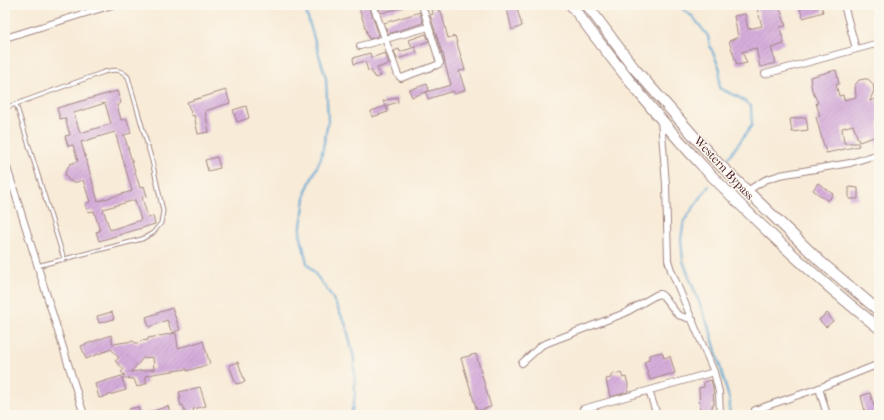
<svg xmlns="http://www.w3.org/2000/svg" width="884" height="420" viewBox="0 0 884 420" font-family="'IM FELL French Canon',serif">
<defs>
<pattern id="building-hatch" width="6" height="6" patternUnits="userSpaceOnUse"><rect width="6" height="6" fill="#d6aedb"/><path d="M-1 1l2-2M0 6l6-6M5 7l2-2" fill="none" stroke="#b995bc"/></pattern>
</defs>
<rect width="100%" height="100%" fill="#fbf7ec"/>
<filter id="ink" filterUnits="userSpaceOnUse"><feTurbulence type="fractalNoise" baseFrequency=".025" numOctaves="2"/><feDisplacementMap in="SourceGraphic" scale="8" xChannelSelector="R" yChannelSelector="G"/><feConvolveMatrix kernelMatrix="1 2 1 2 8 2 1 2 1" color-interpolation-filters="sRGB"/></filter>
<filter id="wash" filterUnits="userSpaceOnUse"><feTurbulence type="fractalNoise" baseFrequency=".012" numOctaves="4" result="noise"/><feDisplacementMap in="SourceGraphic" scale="16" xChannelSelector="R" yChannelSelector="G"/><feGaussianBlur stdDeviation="0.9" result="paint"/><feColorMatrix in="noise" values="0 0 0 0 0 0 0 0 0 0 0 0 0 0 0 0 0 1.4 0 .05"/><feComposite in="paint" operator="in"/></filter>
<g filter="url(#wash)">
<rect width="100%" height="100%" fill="#f8ebd7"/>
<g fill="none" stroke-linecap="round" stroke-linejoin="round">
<path stroke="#5ba5d3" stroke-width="2" d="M 304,5 L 326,78 L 328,122 L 321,158 L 306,191 L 300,233 L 307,263 L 331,295 L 346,325 L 354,358 L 355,396 L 351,415
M 678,5 L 693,17 L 708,36 L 710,46 L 720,69 L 719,88 L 740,98 L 751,106 L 752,125 L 729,157
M 709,186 L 684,221 L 681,239 L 683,261 L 711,333 L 730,402 L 729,415"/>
</g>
<g id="blocks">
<path fill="url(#building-hatch)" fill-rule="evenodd" d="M 367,5 L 369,5 L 379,36 L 369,39 L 359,8 Z
M 378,5 L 404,5 L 404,7 L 381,13 Z
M 506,5 L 516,5 L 522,26 L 512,30 Z
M 756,5 L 779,5 L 786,26 L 780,27 L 784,44 L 771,48 L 776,63 L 760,67 L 756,48 L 742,52 L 747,63 L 737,65 L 729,41 L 738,37 L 734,16 L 745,14 L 748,29 L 762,26 Z
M 799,5 L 821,5 L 823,12 L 803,18 Z
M 438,8 L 439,12 L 441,11 L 448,38 L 455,36 L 465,70 L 459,71 L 465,90 L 454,94 L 453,91 L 428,99 L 426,92 L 451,85 L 446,68 L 443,53 L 442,53 L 430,15 L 433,14 L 432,10 Z
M 420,12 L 423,23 L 388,34 L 384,23 Z
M 426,34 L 429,41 L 412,47 L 409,40 Z
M 415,47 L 417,53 L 397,59 L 394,51 L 399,49 L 400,52 Z
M 370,53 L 371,58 L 385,53 L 389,64 L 377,68 L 381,76 L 375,78 L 371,70 L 368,71 L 365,61 L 354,64 L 353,58 Z
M 836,70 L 839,84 L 836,85 L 839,96 L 843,95 L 844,100 L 856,97 L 855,85 L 859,80 L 865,79 L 868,79 L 873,84 L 874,90 L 870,101 L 876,99 L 879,109 L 879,148 L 877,148 L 874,137 L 859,142 L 853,125 L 842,128 L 844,143 L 858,143 L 859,146 L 826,153 L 816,117 L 820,116 L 816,103 L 818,103 L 812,90 L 810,77 Z
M 427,84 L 429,91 L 412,97 L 409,90 Z
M 226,90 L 230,103 L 205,111 L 209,132 L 198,134 L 194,115 L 192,116 L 187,102 Z
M 117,91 L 121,103 L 117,105 L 121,120 L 127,119 L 131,133 L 124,135 L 140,188 L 144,186 L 147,196 L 142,197 L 148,218 L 153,216 L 155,224 L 99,241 L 96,232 L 100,231 L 94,211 L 88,212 L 85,204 L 90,202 L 83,180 L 77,182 L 72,182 L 68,180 L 66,176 L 65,172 L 70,164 L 78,161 L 73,145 L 68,146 L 65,136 L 70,135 L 65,118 L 60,119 L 57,108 ZM 105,103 L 111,124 L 80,133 L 74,113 ZM 115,132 L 132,191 L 98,201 L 81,142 ZM 135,200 L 141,220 L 110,230 L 103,209 Z
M 397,97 L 398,102 L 385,106 L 383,101 Z
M 246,106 L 249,118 L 237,122 L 233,110 Z
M 386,106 L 388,112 L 372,117 L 371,111 Z
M 806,117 L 808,130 L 792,132 L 790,119 Z
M 217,157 L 220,168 L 208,171 L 205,160 Z
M 818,183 L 833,194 L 828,201 L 813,190 Z
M 849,187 L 858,188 L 858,199 L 849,199 Z
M 172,308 L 180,330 L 172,333 L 167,320 L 149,327 L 146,317 Z
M 112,312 L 114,319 L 99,323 L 97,316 Z
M 827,313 L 833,321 L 826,327 L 819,320 Z
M 176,333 L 178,348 L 203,341 L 210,364 L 187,371 L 187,369 L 158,373 L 145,376 L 147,383 L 137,387 L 134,379 L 122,378 L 126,390 L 99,398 L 95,384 L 125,375 L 121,372 L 124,369 L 115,361 L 119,358 L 111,349 L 86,359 L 81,346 L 111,335 L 113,344 L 133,341 L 137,344 L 140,341 L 148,340 L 148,338 ZM 153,357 L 154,369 L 131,372 L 143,358 Z
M 662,352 L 664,358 L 670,356 L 675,373 L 650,380 L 644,362 L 649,360 L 649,355 Z
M 476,354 L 491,407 L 477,411 L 461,358 Z
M 238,362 L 245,382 L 236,384 L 229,365 Z
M 614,373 L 617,374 L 621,373 L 623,378 L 626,377 L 628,384 L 628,392 L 610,397 L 606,379 L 611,378 L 611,375 Z
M 711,380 L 713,388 L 714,405 L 712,405 L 713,414 L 701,415 L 700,411 L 699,388 L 704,387 L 704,382 Z
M 200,387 L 206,406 L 193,409 L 195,415 L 186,415 L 183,405 L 181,406 L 179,398 L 181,398 L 179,392 Z
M 870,393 L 874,406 L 877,405 L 879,415 L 866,415 L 861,396 Z
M 168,406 L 171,415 L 144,415 L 144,414 Z
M 138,407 L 140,415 L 131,415 L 129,409 Z"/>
</g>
</g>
<g filter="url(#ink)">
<use href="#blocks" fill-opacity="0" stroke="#a18581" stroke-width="1"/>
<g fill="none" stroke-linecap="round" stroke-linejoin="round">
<g stroke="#a18581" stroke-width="5">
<path id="service" d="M 16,104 L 64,259
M 5,108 L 104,72 C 114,69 121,69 128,77 L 152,161 L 163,211 L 161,223 L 153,233 L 142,239 L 37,266"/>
</g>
<g stroke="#a18581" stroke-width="8">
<path id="minor" d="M 373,5 L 398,75 L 401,78 L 437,65 L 440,63 L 422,5
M 844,5 L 856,49
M 5,38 L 112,5
M 360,46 L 429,27
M 765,74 L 879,43
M 661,120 L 666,185 L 668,260 L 671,270 L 714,372 L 719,392 L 720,415
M 5,161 L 84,415
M 747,191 L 765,180 L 780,175 L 850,163 L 879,154
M 522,363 L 542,345 L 625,313 L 656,295 L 660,294 L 663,296 L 678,315 L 693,320
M 819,388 L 827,415
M 649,391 L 657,415
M 583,409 L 714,372
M 755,410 L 819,388 L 879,364"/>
</g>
<g stroke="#a18581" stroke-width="12">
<path id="primary" d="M 571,5 C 614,62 658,119 707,171 C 761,227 818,280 879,328
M 587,5 L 634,68 L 714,159 L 821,262 L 879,311"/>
</g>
<use href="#service" stroke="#fff" stroke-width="3"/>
<use href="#minor" stroke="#fff" stroke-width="6"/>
<use href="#primary" stroke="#fff" stroke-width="10"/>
</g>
</g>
<g text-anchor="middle" stroke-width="3" stroke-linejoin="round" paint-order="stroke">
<g font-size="12" fill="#4a1f2b" stroke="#fbf7ec">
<text transform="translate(724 168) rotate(47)" y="4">Western Bypass</text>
</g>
</g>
<rect width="884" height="420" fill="none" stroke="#fbf7ec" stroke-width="20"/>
</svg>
